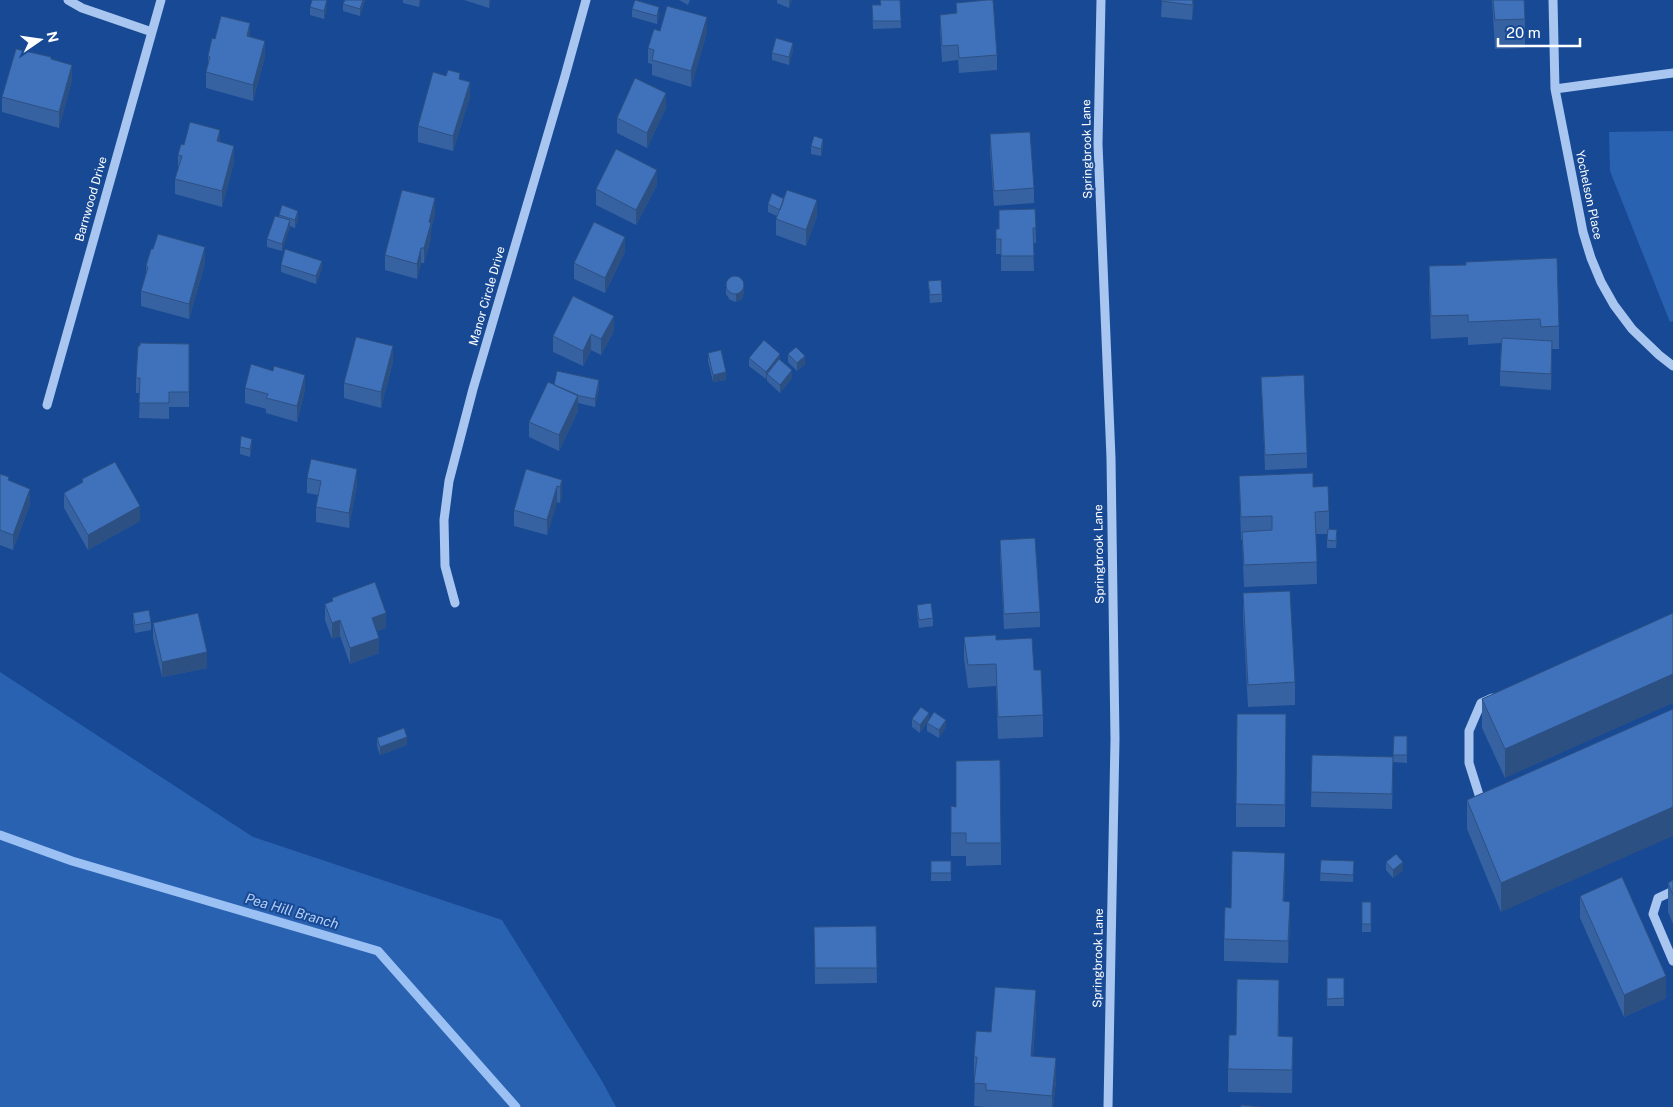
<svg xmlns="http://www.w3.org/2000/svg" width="1673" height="1107" viewBox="0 0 1673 1107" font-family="'Public Sans',sans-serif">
<rect width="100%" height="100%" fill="#184994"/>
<path fill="#2a62b2" d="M 1673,131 L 1673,321 L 1670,322 L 1610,171 L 1609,132 Z
M 0,672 L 253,837 L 502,920 L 602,1081 L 616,1107 L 0,1107 Z"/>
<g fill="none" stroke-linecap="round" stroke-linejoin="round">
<path stroke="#9bc0f3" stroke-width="9" d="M 0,835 L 72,861 L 378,951 L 516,1107"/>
<path stroke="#a8c6f0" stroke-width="9" d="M 68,0 L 82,8 L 152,32
M 1101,0 L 1098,144 L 1111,458 L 1115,739 L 1108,1107
M 1553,0 L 1555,89 L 1583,232 L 1591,258 L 1601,282 L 1614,305 L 1632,329 L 1659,355 L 1673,366
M 1555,89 L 1673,73
M 47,405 L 161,0
M 455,603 L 445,566 L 444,520 L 449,481 L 473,389 L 565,76 L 586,0
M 1484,800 L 1481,801 L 1469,763 L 1469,731 L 1481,703 L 1492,698
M 1673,891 L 1658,898 L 1653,914 L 1673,961"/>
</g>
<path fill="#3762a1" d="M 345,0 L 365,0 L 360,16 L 343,11 L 343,4 Z
M 403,0 L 421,0 L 419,7 L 403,3 Z
M 464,0 L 491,0 L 489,8 Z
M 679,0 L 690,0 L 688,5 Z
M 777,0 L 792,0 L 789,8 L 777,3 Z
M 900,0 L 901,28 L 873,29 L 872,5 L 880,5 Z
M 1162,0 L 1194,0 L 1192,20 L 1161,17 Z
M 1492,0 L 1524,0 L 1525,19 L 1525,48 L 1495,49 Z
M 956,3 L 997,55 L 997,70 L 959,73 L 958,60 L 942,62 L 940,30 L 940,15 L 956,13 Z
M 310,7 L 327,8 L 324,19 L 310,15 Z
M 632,9 L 659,15 L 657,24 L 632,17 Z
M 660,31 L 707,32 L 691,87 L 652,75 L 652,64 L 648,63 L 648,48 Z
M 250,37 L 265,56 L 253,101 L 206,88 L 206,72 L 208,66 L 208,56 L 215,39 Z
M 793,50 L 789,65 L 772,60 L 772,53 Z
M 51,59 L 72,80 L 59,128 L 2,112 L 2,97 Z
M 446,76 L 460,79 L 470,97 L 453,151 L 418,142 L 418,126 Z
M 666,108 L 647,148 L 617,133 L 617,118 Z
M 990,134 L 1034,188 L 1034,203 L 994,206 L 990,150 Z
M 220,142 L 234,162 L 222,207 L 175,194 L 175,179 L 178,170 L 178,155 L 184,145 Z
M 811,146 L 823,146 L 821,156 L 811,154 Z
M 657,185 L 636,225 L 596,205 L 596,189 Z
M 768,204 L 817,216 L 806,246 L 776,235 L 776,219 L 777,216 L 768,212 Z
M 1035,209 L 1036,243 L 1033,243 L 1034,271 L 1001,271 L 1001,254 L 996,254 L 996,229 L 999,229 Z
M 435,214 L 431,229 L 431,238 L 424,263 L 421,263 L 417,279 L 385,270 L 385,255 Z
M 279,215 L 298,219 L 295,228 L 290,226 L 282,251 L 267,247 L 267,239 L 279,217 Z
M 625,252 L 605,293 L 574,279 L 574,263 Z
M 205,263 L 189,319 L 141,306 L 141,291 L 146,275 L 146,266 Z
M 281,265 L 322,268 L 316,284 L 281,272 Z
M 1429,266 L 1559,326 L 1559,349 L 1552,349 L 1551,390 L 1500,386 L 1500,371 L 1501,343 L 1468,345 L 1468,337 L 1431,339 L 1429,289 Z
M 928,281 L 942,294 L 942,302 L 930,303 Z
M 726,286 L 744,292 L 742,299 L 736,302 L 730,300 L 726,294 Z
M 614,331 L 601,355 L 591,350 L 583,366 L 553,352 L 553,336 Z
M 189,344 L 189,407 L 169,407 L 169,419 L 139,418 L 140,393 L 136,393 L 136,378 Z
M 708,353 L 726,380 L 713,382 L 708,361 Z
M 788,354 L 805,364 L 797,371 L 788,362 Z
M 749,358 L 780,360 L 792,378 L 780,393 L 767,381 L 767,378 L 766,379 L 749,366 Z
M 393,362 L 381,408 L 344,398 L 344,383 Z
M 1261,377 L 1307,453 L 1307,468 L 1265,470 Z
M 554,385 L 599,388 L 595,407 L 578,403 L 578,411 L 559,451 L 529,437 L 529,422 Z
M 245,388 L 305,390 L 297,422 L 266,413 L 266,409 L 245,403 Z
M 252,446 L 250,457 L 240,454 L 240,447 Z
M 0,474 L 9,480 L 30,504 L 13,550 L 0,545 Z
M 1239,476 L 1313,487 L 1329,511 L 1329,529 L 1337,537 L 1336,548 L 1327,548 L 1327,534 L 1316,534 L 1317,584 L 1244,587 L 1242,540 L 1241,540 Z
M 307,478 L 357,484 L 349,528 L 316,522 L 316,507 L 318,495 L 307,493 Z
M 82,479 L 140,521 L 88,550 L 64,508 L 64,493 L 82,483 Z
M 562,480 L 562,495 L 560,503 L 557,502 L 547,535 L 514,526 L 514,510 Z
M 1000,540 L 1040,612 L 1040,627 L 1004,629 L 1000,556 Z
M 1243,593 L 1295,682 L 1295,705 L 1248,707 L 1243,616 Z
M 332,598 L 386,628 L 377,631 L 379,653 L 350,664 L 340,636 L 332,639 L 325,620 L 325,604 L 332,602 Z
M 917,605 L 933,618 L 933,626 L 919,628 L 917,613 Z
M 133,613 L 151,622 L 151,630 L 135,633 L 133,621 Z
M 1673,613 L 1505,778 L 1482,728 L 1482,699 Z
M 153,623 L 207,668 L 162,677 L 153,638 Z
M 964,637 L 996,640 L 1034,670 L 1043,715 L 1043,737 L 998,739 L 996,686 L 968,688 L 964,659 Z
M 921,707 L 920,733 L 912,727 L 912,719 Z
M 1673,709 L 1501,912 L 1467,829 L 1467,800 Z
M 1286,714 L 1285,827 L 1236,827 L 1236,804 Z
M 927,723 L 946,727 L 939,738 L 927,731 Z
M 1394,736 L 1407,736 L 1407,763 L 1393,762 Z
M 377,738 L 407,745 L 380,755 L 377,746 Z
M 1312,755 L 1393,772 L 1392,809 L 1311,807 Z
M 951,806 L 1001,843 L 1001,865 L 966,866 L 966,856 L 951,856 Z
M 1321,860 L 1354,861 L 1353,882 L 1320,881 Z
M 931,861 L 951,861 L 951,881 L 931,881 Z
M 1386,862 L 1403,870 L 1393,878 L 1386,870 Z
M 1285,875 L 1284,901 L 1290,924 L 1288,963 L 1224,961 L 1224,939 L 1231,908 Z
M 1673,880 L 1673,924 L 1668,912 L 1668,883 Z
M 1580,896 L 1666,998 L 1624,1017 L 1580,918 Z
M 1362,902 L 1371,902 L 1371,932 L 1362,932 Z
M 876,926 L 877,983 L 815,984 L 814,927 Z
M 1327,978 L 1344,978 L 1344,1006 L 1327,1006 Z
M 1279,980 L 1279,1036 L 1293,1037 L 1292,1093 L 1228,1092 L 1228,1069 L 1236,1035 Z
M 1036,1013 L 1033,1056 L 1056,1081 L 1053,1107 L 986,1107 L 974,1106 L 975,1079 L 974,1079 L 974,1057 L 991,1032 Z"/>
<path fill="#2d5083" d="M 327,0 L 327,8 L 324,19 L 324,11 Z
M 363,0 L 365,0 L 360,16 L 360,9 Z
M 419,0 L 421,0 L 419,7 Z
M 489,0 L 491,0 L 489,8 Z
M 789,0 L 792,0 L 789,8 Z
M 1193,0 L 1194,0 L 1194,4 L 1192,20 Z
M 659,7 L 659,15 L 657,24 L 657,16 Z
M 707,17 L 707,32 L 691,87 L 691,71 Z
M 250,23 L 250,39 L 247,36 Z
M 265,41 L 265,56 L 253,101 L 253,85 Z
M 793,43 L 793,50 L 789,65 L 789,57 Z
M 72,65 L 72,80 L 59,128 L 59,112 Z
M 470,82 L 470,97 L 453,151 L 453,136 Z
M 666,93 L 666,108 L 647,148 L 647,133 Z
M 220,130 L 220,145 L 217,141 Z
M 823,139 L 823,146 L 821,156 L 821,149 Z
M 234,146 L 234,162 L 222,207 L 222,191 Z
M 657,170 L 657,185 L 636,225 L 636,210 Z
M 435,198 L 435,214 L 431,229 L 431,238 L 424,263 L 424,248 L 429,222 Z
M 817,200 L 817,216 L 806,246 L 806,230 Z
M 298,211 L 298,219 L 295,228 L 295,220 Z
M 290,220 L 290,228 L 282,251 L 282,244 Z
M 625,237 L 625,252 L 605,293 L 605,278 Z
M 205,247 L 205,263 L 189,319 L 189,304 Z
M 421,248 L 421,263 L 417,279 L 417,264 Z
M 322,261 L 322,268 L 316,284 L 316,276 Z
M 744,285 L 744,292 L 742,299 L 736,302 L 736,294 Z
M 614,316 L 614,331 L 601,355 L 601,339 Z
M 591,334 L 591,350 L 583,366 L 583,351 Z
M 1552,341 L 1552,356 L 1551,390 L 1551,374 Z
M 393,346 L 393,362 L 381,408 L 381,392 Z
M 780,354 L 780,361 L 767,374 L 767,378 L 766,379 L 766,372 Z
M 805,356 L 805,364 L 797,371 L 797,363 Z
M 792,370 L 792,378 L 780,393 L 780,385 Z
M 726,372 L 726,380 L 713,382 L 713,375 Z
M 305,375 L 305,390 L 297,422 L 297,406 Z
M 599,380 L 599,388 L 595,407 L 595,399 Z
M 578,395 L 578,411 L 559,451 L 559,435 Z
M 252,439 L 252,446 L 250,457 L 250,449 Z
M 357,469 L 357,484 L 349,528 L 349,513 Z
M 562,480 L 562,495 L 560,503 L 560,487 Z
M 557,486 L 557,502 L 547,535 L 547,520 Z
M 30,489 L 30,504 L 13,550 L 13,535 Z
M 140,506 L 140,521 L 88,550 L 88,535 Z
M 386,613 L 386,628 L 372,633 L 372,618 Z
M 340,620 L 340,636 L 332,639 L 332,623 Z
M 379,638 L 379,653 L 350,664 L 350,648 Z
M 207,652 L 207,668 L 162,677 L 162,662 Z
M 1673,674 L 1673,703 L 1505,778 L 1505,749 Z
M 929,713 L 929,720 L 920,733 L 920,725 Z
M 946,720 L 946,727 L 939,738 L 939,730 Z
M 407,737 L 407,745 L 380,755 L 380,747 Z
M 1673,807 L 1673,836 L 1501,912 L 1501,883 Z
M 1285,853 L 1285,875 L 1283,924 L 1283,901 Z
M 1403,862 L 1403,870 L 1393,878 L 1393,870 Z
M 1290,902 L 1290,924 L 1288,963 L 1288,941 Z
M 1666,976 L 1666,998 L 1624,1017 L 1624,995 Z
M 1036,990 L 1036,1013 L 1031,1079 L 1031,1056 Z
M 1056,1058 L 1056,1081 L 1053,1107 L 1052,1107 L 1052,1096 Z"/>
<path fill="#4072bb" stroke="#2d5083" d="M 312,0 L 327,0 L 324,11 L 310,7 Z
M 345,0 L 363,0 L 360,9 L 343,4 Z
M 635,0 L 659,7 L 657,16 L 632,9 Z
M 880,0 L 900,0 L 901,21 L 873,21 L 872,5 L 881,5 Z
M 987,0 L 993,0 L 997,55 L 959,58 L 958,45 L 942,46 L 940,15 L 957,13 L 956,3 Z
M 1162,0 L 1193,0 L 1192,5 L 1161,1 Z
M 1493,0 L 1524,0 L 1525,19 L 1495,20 Z
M 667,6 L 707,17 L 691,71 L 652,60 L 654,50 L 648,48 L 654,29 L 660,31 Z
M 221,16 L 250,23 L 247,36 L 265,41 L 253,85 L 206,72 L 210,57 L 208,56 L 212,38 L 215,39 Z
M 776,38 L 793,43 L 789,57 L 772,53 Z
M 16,49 L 51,57 L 51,59 L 72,65 L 59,112 L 2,97 Z
M 448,70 L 460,73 L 459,79 L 470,82 L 453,136 L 418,126 L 433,72 L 446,76 Z
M 635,78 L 666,93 L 647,133 L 617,118 Z
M 190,122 L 220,130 L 217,141 L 234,146 L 222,191 L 175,179 L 182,156 L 178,155 L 181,144 L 184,145 Z
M 1030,132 L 1034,188 L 994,191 L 990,134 Z
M 814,136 L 823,139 L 821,149 L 811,146 Z
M 616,149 L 657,170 L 636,210 L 596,189 Z
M 402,190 L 435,198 L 429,222 L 431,223 L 424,248 L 421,248 L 417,264 L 385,255 Z
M 787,190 L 817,200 L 806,230 L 776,219 Z
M 772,193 L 784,199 L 780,210 L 768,204 Z
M 282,205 L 298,211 L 295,220 L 279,215 Z
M 1035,209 L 1036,228 L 1033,228 L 1034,256 L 1001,256 L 1001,239 L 996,239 L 996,229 L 999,229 L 999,210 Z
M 275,216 L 290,220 L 282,244 L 267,239 Z
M 594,222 L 625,237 L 605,278 L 574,263 Z
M 158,234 L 205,247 L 189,304 L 141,291 L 148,267 L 146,266 L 151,249 L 153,249 Z
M 285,249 L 322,261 L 316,276 L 281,265 Z
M 1557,258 L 1559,326 L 1541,327 L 1540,319 L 1468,322 L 1468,315 L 1431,316 L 1429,266 L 1466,265 L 1466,262 Z
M726 285a9 9 0 1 1 18 0a9 9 0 1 1-18 0Z
M 941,280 L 942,294 L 930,295 L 928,281 Z
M 573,296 L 614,316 L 601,339 L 591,334 L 583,351 L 553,336 Z
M 356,337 L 393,346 L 381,392 L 344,383 Z
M 1502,338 L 1552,341 L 1551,374 L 1500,371 Z
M 764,340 L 780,354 L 766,372 L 749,358 Z
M 140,343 L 189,344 L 189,392 L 169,392 L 169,403 L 139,403 L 140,378 L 136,378 L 138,346 L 140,346 Z
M 796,347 L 805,356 L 797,363 L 788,354 Z
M 721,350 L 726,372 L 713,375 L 708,353 Z
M 779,359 L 792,370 L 780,385 L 767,374 Z
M 251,364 L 273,371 L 274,366 L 305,375 L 297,406 L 266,398 L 268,394 L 245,388 Z
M 557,371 L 599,380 L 595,399 L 576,395 L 554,385 Z
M 1304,375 L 1307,453 L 1265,455 L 1261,377 Z
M 548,382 L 578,395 L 559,435 L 529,422 Z
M 241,436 L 252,439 L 250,449 L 240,447 Z
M 311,459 L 357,469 L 349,513 L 316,507 L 321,481 L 307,478 Z
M 115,462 L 140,506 L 88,535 L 64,493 L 83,482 L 82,479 Z
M 526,469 L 562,480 L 560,487 L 557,486 L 547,520 L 514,510 Z
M 1313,473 L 1313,487 L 1328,486 L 1329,511 L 1315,512 L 1317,562 L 1244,565 L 1242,532 L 1272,530 L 1272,516 L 1241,517 L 1239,476 Z
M 0,474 L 9,477 L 8,480 L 30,489 L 13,535 L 0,530 Z
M 1328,529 L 1337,530 L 1336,541 L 1327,540 Z
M 1035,538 L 1040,612 L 1004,614 L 1000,540 Z
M 375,582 L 386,613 L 372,618 L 379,638 L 350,648 L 340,620 L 332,623 L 325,604 L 333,601 L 332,598 Z
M 1290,591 L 1295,682 L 1248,685 L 1243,593 Z
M 931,603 L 933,618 L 919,620 L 917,605 Z
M 149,610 L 151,622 L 135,625 L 133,613 Z
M 198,613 L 207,652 L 162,662 L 153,623 Z
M 1673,613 L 1673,674 L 1505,749 L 1482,699 Z
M 996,635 L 996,640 L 1032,638 L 1034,670 L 1041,670 L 1043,715 L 998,717 L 996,664 L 968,665 L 964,637 Z
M 921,707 L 929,713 L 920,725 L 912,719 Z
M 1673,709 L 1673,807 L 1501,883 L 1467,800 Z
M 934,712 L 946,720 L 939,730 L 927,723 Z
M 1237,714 L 1286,714 L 1285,805 L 1236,804 Z
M 404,728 L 407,737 L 380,747 L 377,738 Z
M 1394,736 L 1407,736 L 1407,755 L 1393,755 Z
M 1312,755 L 1393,757 L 1392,794 L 1311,792 Z
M 1000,760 L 1001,843 L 966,843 L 966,833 L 951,833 L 951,806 L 956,807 L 956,761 Z
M 1232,851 L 1285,853 L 1283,901 L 1290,902 L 1288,941 L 1224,939 L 1225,907 L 1231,908 Z
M 1396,854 L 1403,862 L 1393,870 L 1386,862 Z
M 1321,860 L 1354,861 L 1353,875 L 1320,873 Z
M 931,861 L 951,861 L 951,873 L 931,873 Z
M 1622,877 L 1666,976 L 1624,995 L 1580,896 Z
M 1673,880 L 1673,895 L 1668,883 Z
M 1362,902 L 1371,902 L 1371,924 L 1362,924 Z
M 876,926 L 877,968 L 815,968 L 814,927 Z
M 1327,978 L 1344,978 L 1344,998 L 1327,999 Z
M 1237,979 L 1279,980 L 1278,1036 L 1293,1037 L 1292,1070 L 1228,1069 L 1229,1035 L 1236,1035 Z
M 995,987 L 1036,990 L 1031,1056 L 1056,1058 L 1052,1096 L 986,1090 L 986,1084 L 974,1083 L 977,1057 L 974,1057 L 976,1031 L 991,1032 Z
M 1241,1105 L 1262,1107 L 1241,1107 Z"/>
<g text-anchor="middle" stroke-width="4" stroke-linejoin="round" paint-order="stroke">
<g font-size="12" fill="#fff" stroke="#184994">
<text transform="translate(1087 149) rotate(-91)" y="4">Springbrook Lane</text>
<text transform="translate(1589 195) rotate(78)" y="4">Yochelson Place</text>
<text transform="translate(91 199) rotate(-74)" y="4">Barnwood Drive</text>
<text transform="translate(487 296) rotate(-74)" y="4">Manor Circle Drive</text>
<text transform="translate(1099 554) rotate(-91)" y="4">Springbrook Lane</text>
<text transform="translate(1098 958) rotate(-89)" y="4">Springbrook Lane</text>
</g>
<g font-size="14" font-style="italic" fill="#b4d0f7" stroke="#184994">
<text transform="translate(292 911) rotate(16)" y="5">Pea Hill Branch</text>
</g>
</g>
<g transform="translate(40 40) rotate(77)" stroke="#184994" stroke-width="4" paint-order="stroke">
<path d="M0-4L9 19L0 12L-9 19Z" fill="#ffffff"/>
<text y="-8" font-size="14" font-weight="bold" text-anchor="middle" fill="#ffffff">N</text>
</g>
<path d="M1498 38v8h82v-8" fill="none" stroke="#ffffff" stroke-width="2.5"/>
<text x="1506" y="38" font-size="15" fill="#ffffff" stroke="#184994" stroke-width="4" paint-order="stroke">20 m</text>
</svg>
